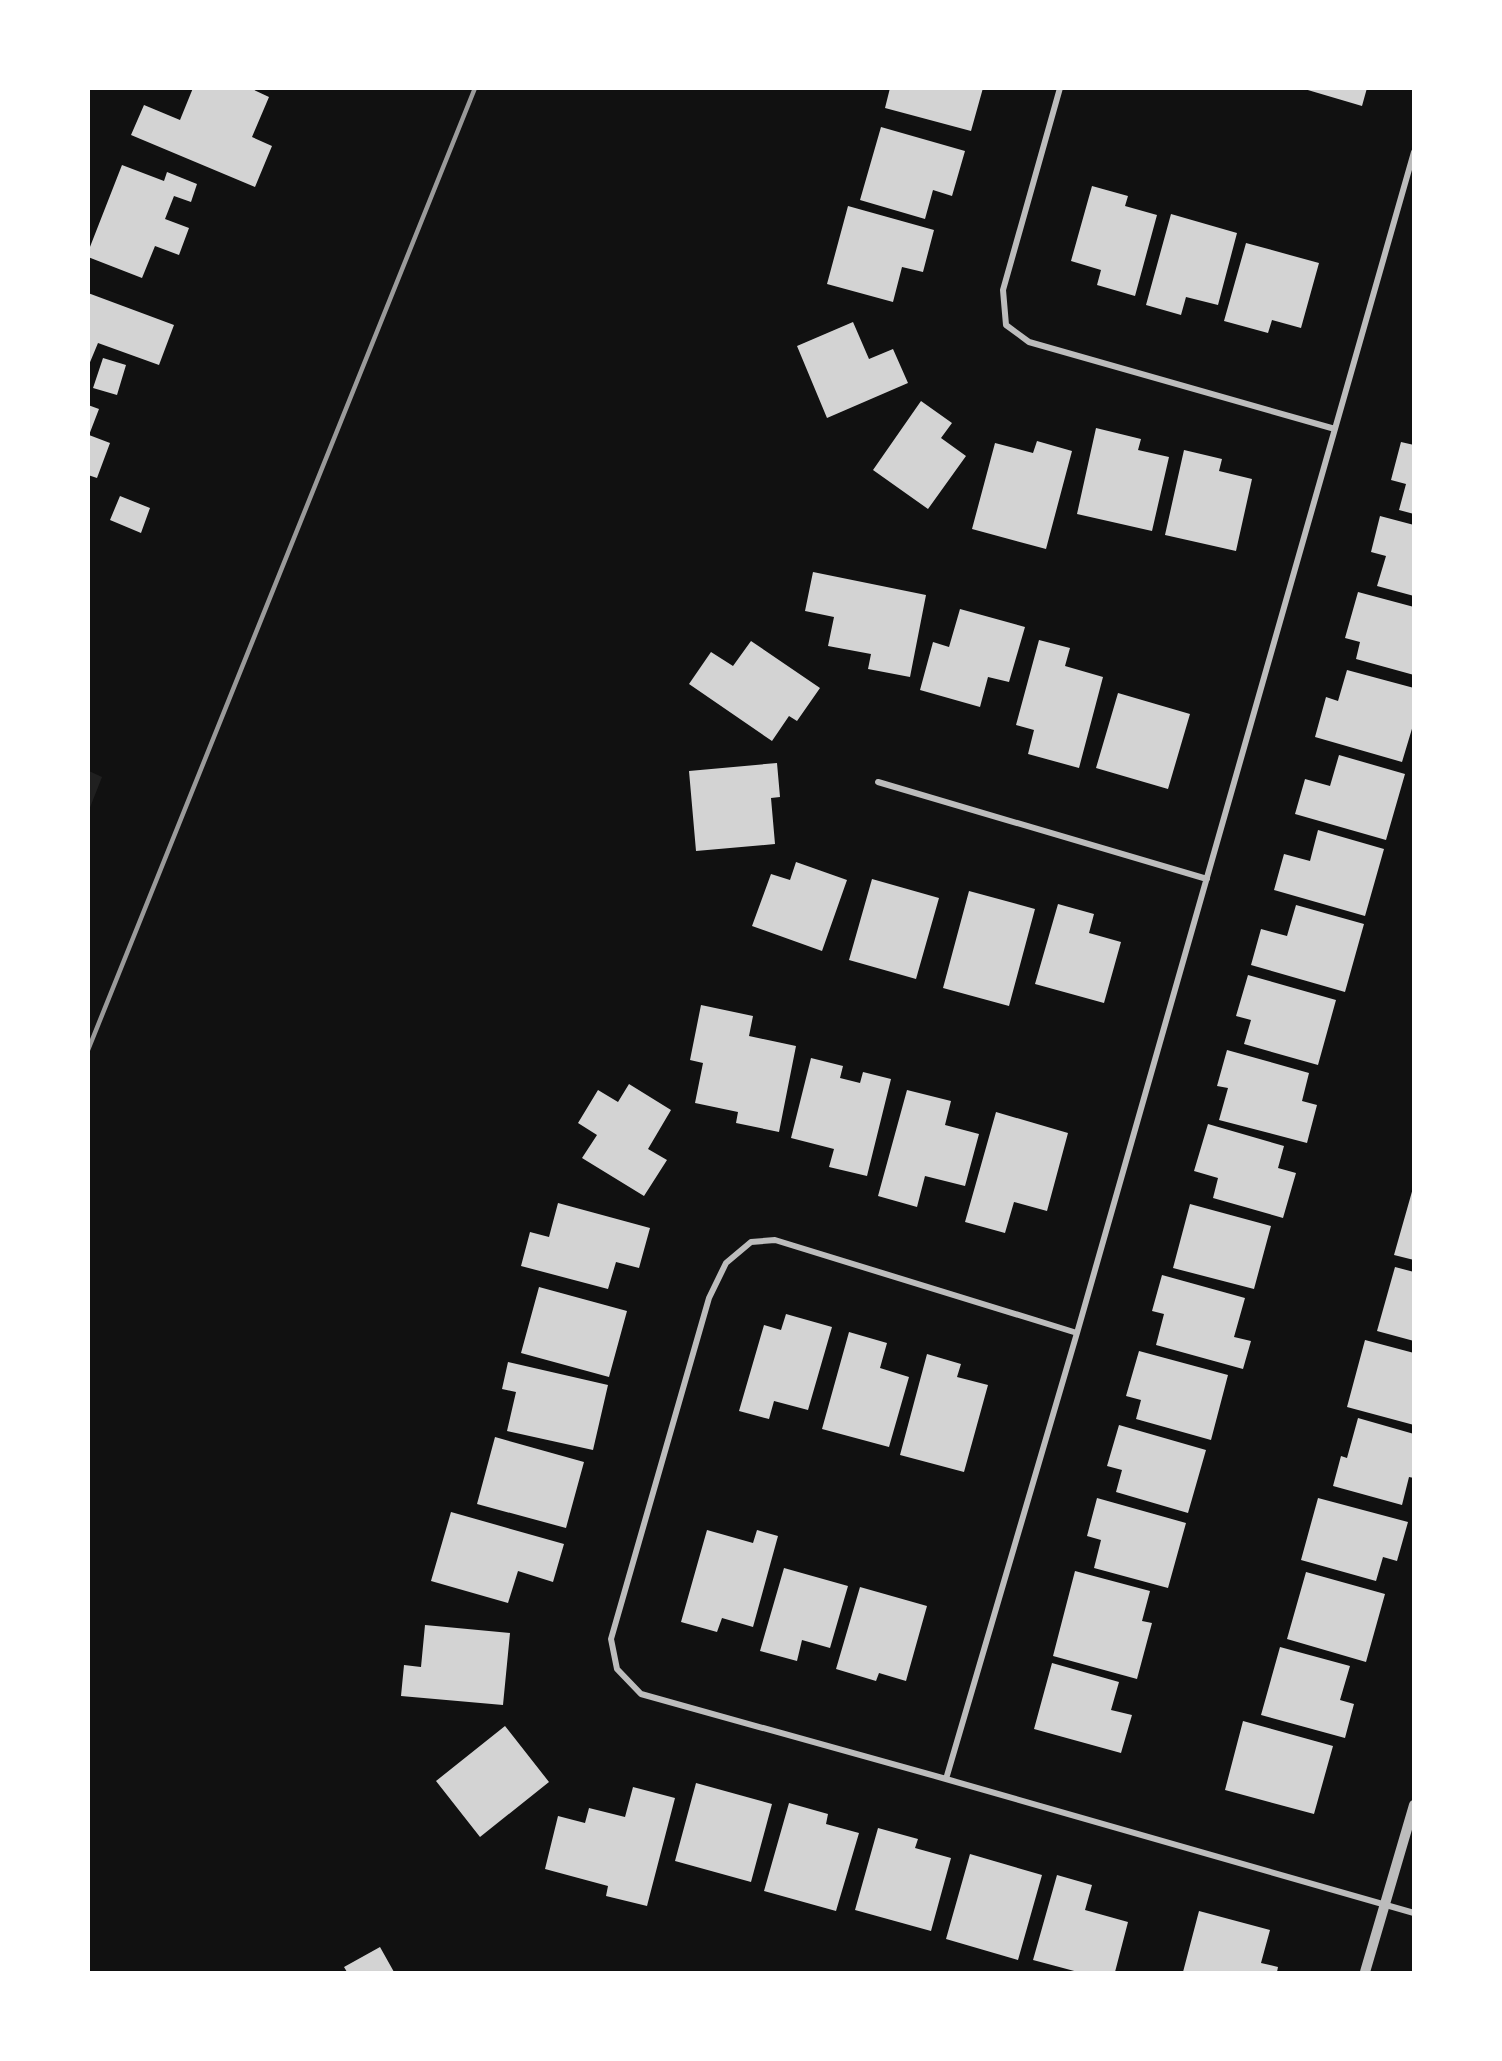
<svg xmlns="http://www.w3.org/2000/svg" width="1502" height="2061" viewBox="0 0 1502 2061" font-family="Poppins,sans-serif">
<rect width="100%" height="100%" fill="#111"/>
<path fill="#202020" d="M 89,771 L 102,777 L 89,810 Z"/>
<path fill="#d3d3d3" d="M 193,88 L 250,88 L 269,97 L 252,137 L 272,146 L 255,187 L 131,135 L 144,105 L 180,120 Z
M 890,88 L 983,88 L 971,131 L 885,108 Z
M 1301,88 L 1367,88 L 1362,106 Z
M 881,127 L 965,151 L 952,196 L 933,190 L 925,219 L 860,200 Z
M 122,165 L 164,181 L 167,172 L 197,184 L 191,202 L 174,196 L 165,219 L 189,228 L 179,255 L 155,246 L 142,278 L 88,257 L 88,252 Z
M 1092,186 L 1128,196 L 1125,206 L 1157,215 L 1135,296 L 1097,285 L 1101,270 L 1071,261 Z
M 848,206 L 934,230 L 923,272 L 902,267 L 893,302 L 827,284 Z
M 1171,214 L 1237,233 L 1218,305 L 1186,297 L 1181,315 L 1146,305 Z
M 1246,243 L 1319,263 L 1301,328 L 1272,320 L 1268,333 L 1224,321 Z
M 88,293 L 174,325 L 159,365 L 98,343 L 88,367 Z
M 853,322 L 869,359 L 893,349 L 908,383 L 827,418 L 797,346 Z
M 103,358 L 126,365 L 117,395 L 93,388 Z
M 921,401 L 952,423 L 941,438 L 966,456 L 928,509 L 873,470 Z
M 88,405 L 99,409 L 89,435 L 110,443 L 97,478 L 88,475 Z
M 1096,428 L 1141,439 L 1138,450 L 1169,457 L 1152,531 L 1077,514 Z
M 1037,441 L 1072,451 L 1046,549 L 972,529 L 995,443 L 1033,453 Z
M 1401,442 L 1414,445 L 1414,514 L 1399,510 L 1406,484 L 1391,480 Z
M 1184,450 L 1222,459 L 1219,471 L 1252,479 L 1236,551 L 1165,535 Z
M 120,496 L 150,508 L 141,533 L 110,520 Z
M 1380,516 L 1414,525 L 1414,596 L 1377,586 L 1386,556 L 1371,552 Z
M 813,572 L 926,595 L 910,677 L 868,669 L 871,654 L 828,646 L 834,617 L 805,611 Z
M 1358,592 L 1414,607 L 1414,675 L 1356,659 L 1360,642 L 1345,638 Z
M 960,609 L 1025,627 L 1009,682 L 988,677 L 980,707 L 920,690 L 933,642 L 949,647 Z
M 1039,640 L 1070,648 L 1065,666 L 1103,677 L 1079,768 L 1028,754 L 1034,730 L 1016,725 Z
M 751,641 L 820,688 L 797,721 L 789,716 L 772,741 L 689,684 L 711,652 L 733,666 Z
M 1347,670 L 1414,688 L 1414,722 L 1402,762 L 1315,737 L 1326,697 L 1338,701 Z
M 1118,693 L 1190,714 L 1168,789 L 1096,768 Z
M 1339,755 L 1405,774 L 1386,840 L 1295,814 L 1305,779 L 1330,786 Z
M 777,763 L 780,797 L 771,798 L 775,844 L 696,851 L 689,771 Z
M 1318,830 L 1384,849 L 1365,916 L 1274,890 L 1284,854 L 1310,861 Z
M 796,862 L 847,880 L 822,951 L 752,926 L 771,874 L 790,880 Z
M 872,879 L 939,898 L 916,979 L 849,960 Z
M 969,891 L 1035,909 L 1009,1006 L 943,988 Z
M 1058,904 L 1094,914 L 1089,933 L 1121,942 L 1104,1003 L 1035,984 Z
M 1296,905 L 1364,924 L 1345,992 L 1251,965 L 1261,929 L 1287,936 Z
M 1248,975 L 1336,1000 L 1318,1065 L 1244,1044 L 1251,1020 L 1236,1016 Z
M 701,1005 L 753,1016 L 749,1036 L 796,1046 L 779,1132 L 736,1123 L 738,1112 L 695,1103 L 703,1063 L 690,1060 Z
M 1227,1050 L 1309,1073 L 1302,1101 L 1317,1105 L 1307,1143 L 1219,1120 L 1228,1088 L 1217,1086 Z
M 811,1058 L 843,1066 L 840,1078 L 860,1083 L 863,1072 L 891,1079 L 867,1176 L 829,1167 L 834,1149 L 791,1138 Z
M 629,1084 L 671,1110 L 648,1149 L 667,1160 L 644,1196 L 582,1158 L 597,1135 L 578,1123 L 598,1090 L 618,1102 Z
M 907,1090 L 951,1101 L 945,1125 L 979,1134 L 965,1186 L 925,1176 L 917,1207 L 878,1196 Z
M 996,1112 L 1068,1133 L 1047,1211 L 1014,1202 L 1005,1233 L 965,1222 Z
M 1208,1124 L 1284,1146 L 1278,1168 L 1296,1173 L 1283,1218 L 1213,1198 L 1218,1178 L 1194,1171 Z
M 1413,1188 L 1414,1188 L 1414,1260 L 1394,1255 Z
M 558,1203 L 650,1228 L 639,1268 L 616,1262 L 608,1289 L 521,1266 L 530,1232 L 549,1237 Z
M 1190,1204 L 1271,1226 L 1254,1289 L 1173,1268 Z
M 1395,1267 L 1414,1272 L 1414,1341 L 1377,1331 Z
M 1162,1275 L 1245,1298 L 1234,1337 L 1251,1341 L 1243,1369 L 1156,1345 L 1164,1314 L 1152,1311 Z
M 539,1287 L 627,1311 L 609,1377 L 521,1353 Z
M 786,1314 L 832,1327 L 808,1410 L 774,1401 L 769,1419 L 739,1411 L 764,1325 L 781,1330 Z
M 849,1332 L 887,1343 L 880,1368 L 909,1377 L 889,1447 L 822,1429 Z
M 1365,1340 L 1414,1353 L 1414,1425 L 1347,1407 Z
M 1139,1351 L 1228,1375 L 1211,1440 L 1136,1419 L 1141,1400 L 1126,1396 Z
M 927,1354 L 961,1364 L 957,1377 L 988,1385 L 964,1472 L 900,1455 Z
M 508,1362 L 608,1385 L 593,1450 L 507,1431 L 516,1392 L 502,1389 Z
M 1358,1418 L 1414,1434 L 1414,1478 L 1409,1477 L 1402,1505 L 1333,1486 L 1341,1456 L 1347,1458 Z
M 1119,1425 L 1206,1450 L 1188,1513 L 1116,1492 L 1122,1470 L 1107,1466 Z
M 495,1437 L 584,1462 L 566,1528 L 477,1504 Z
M 1097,1498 L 1186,1523 L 1168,1588 L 1094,1568 L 1101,1540 L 1087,1536 Z
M 1318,1498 L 1408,1522 L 1397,1561 L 1383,1557 L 1376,1581 L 1301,1560 Z
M 451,1512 L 564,1544 L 553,1582 L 518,1571 L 508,1603 L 431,1581 Z
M 707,1530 L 753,1543 L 757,1530 L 778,1536 L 753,1627 L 722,1618 L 717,1632 L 681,1622 Z
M 784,1568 L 848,1586 L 830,1648 L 802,1640 L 797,1661 L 760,1651 Z
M 1075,1571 L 1150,1591 L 1142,1621 L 1152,1623 L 1137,1679 L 1053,1656 Z
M 1306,1572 L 1385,1594 L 1366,1662 L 1287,1639 Z
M 860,1587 L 927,1606 L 906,1681 L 879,1673 L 876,1681 L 836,1669 Z
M 425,1625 L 510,1633 L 503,1705 L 401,1696 L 404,1665 L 421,1667 Z
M 1280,1647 L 1350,1666 L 1340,1700 L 1354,1704 L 1345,1738 L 1261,1715 Z
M 1052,1663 L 1119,1682 L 1111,1710 L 1132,1715 L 1121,1753 L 1034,1729 Z
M 1243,1721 L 1333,1746 L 1314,1814 L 1225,1790 Z
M 505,1726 L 549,1782 L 480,1837 L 436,1781 Z
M 696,1783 L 772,1804 L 751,1882 L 675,1861 Z
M 633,1787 L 675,1798 L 647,1906 L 606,1896 L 608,1886 L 545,1869 L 558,1816 L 585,1823 L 589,1808 L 625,1817 Z
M 789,1803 L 828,1814 L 826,1824 L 859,1833 L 836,1911 L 764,1891 Z
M 878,1828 L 918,1839 L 915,1848 L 951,1858 L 931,1931 L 855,1910 Z
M 970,1854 L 1042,1875 L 1018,1960 L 946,1939 Z
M 1057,1875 L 1092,1885 L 1085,1910 L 1128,1922 L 1115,1972 L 1078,1972 L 1033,1960 Z
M 1199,1911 L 1270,1930 L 1261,1963 L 1278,1967 L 1277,1972 L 1183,1972 Z
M 380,1947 L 394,1972 L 347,1972 L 344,1967 Z"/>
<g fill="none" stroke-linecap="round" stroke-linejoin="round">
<path stroke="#bcbcbc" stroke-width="6" d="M 1060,88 L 1003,290 L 1006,325 L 1029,342 L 1335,429
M 878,782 L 1207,879
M 1077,1333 L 775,1240 L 751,1242 L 726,1263 L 709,1298 L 611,1639 L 617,1669 L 641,1694 L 946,1779 L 1414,1913
M 946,1779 L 1077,1333 L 1414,152"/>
<path stroke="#bcbcbc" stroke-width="10" d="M 1365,1972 L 1414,1805"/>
<path stroke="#9a9a9a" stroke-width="4.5" d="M 88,1050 L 475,88"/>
</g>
<rect width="1502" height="2061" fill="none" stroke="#ffffff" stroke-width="180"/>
</svg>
